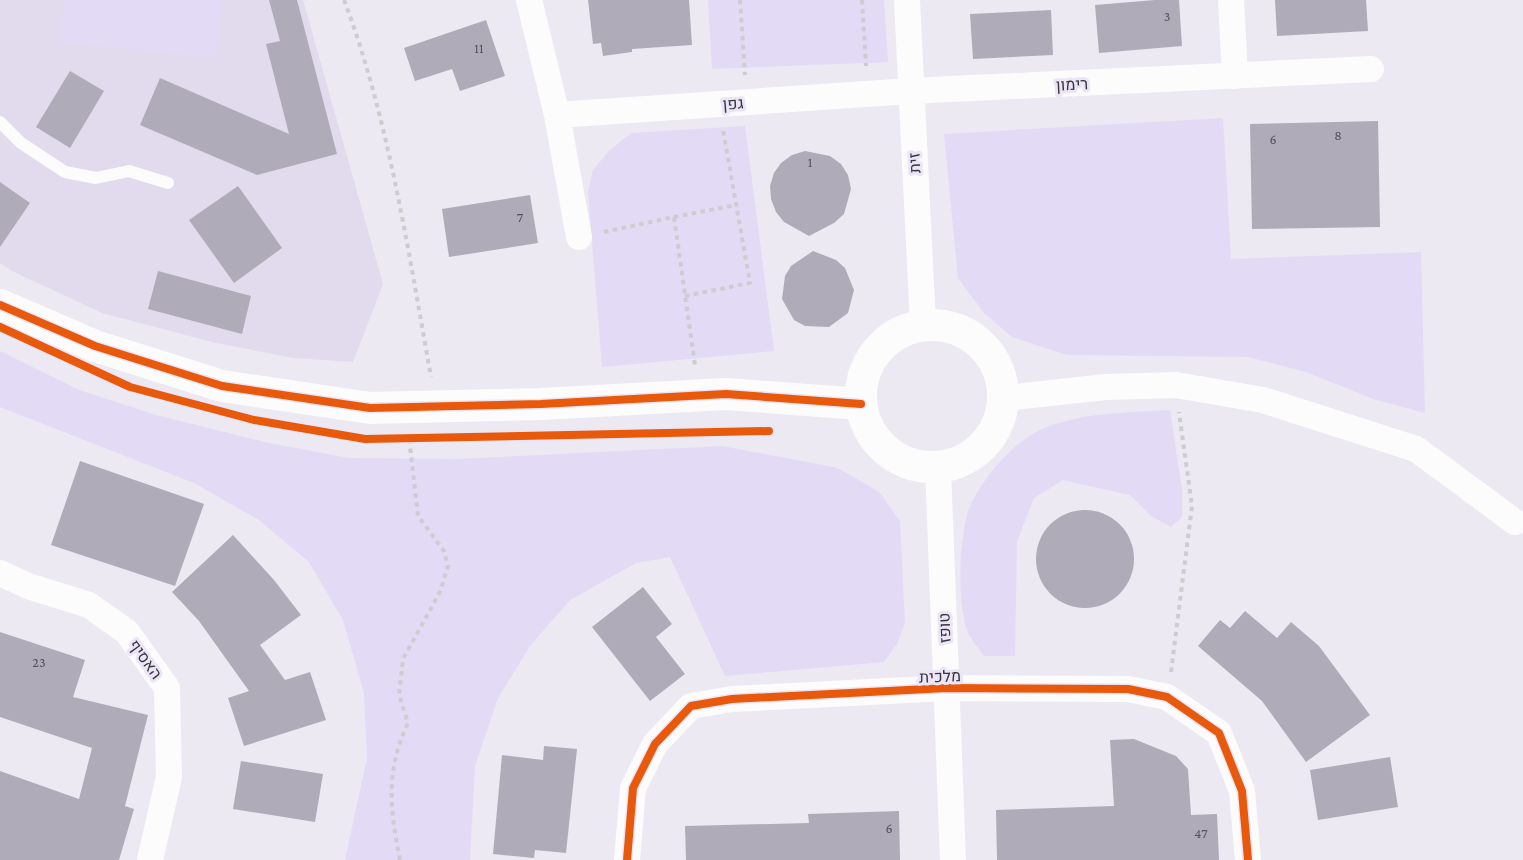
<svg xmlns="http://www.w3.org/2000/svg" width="1523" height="860" viewBox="0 0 1523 860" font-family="'Crimson Pro',Heebo,serif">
<rect width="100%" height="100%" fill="#ece9f3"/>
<path fill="#e1dbed" d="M 0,0 L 303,0 L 383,284 L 353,362 L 293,358 L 212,342 L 102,313 L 12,271 L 0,263 Z"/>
<path fill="#e3daf5" d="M 64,0 L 221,0 L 216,58 L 60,42 Z
M 708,0 L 884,0 L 888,62 L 712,69 Z
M 1223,118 L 1231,259 L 1421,252 L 1425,413 L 1376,400 L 1306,372 L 1248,357 L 1067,355 L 1012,337 L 984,313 L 958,278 L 944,134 Z
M 745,126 L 774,351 L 602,367 L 588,191 L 593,170 L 609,151 L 631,133 Z
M 0,351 L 79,390 L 156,415 L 269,443 L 349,458 L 457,459 L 722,446 L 838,468 L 879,492 L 900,521 L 905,623 L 897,644 L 884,662 L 725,676 L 670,557 L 636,563 L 570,600 L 530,646 L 498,698 L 475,766 L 470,860 L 345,860 L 367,758 L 364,693 L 343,620 L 309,562 L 259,520 L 194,483 L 0,407 Z
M 1170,410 L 1182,489 L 1182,517 L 1171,527 L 1151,516 L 1130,495 L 1063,480 L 1034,498 L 1017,541 L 1015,656 L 984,656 C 978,648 972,641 968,633 C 957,603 959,546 967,515 C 975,486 1013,442 1040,430 C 1081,412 1126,413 1170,410 Z"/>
<path fill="#b0abb9" d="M 269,0 L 297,0 L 337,154 L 257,175 L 140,125 L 160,78 L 289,134 L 266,44 L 280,41 Z
M 588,0 L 689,0 L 692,45 L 632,49 L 632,52 L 603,56 L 601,43 L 593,44 Z
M 1155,0 L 1179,0 L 1182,46 L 1099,53 L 1095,5 Z
M 1275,0 L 1366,0 L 1368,31 L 1277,36 Z
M 1051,10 L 1053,55 L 973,59 L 970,14 Z
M 486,20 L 505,76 L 460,91 L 452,69 L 415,81 L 404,48 Z
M 70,71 L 104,91 L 70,148 L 36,127 Z
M 1378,121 L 1380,227 L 1252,229 L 1250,124 Z
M 805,151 L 830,156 L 841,164 L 848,175 L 851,189 L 844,214 L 834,223 L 809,236 L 784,222 L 776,212 L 771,199 L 770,186 L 774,173 L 781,163 L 792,155 Z
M 0,182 L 30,203 L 0,247 Z
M 238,186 L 282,248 L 234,283 L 189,220 Z
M 530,195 L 538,243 L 449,257 L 442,209 Z
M 813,251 L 836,260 L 845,268 L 854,290 L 848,313 L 829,327 L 805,326 L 794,320 L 782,299 L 785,276 L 791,266 Z
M 158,271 L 251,296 L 242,334 L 148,309 Z
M 80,461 L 204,504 L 175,586 L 51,545 Z
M1036 559a49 49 0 1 1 98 0a49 49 0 1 1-98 0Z
M 233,535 L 274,580 L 301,615 L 260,645 L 285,680 L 310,672 L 326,720 L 244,746 L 228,698 L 249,691 L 199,621 L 172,592 Z
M 643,587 L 672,624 L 656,637 L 685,674 L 650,701 L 592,627 Z
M 1245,611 L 1277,638 L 1291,622 L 1319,646 L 1370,715 L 1306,762 L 1262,701 L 1198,646 L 1220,620 L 1230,628 Z
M 0,632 L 85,660 L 73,697 L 148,715 L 125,806 L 134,809 L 119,860 L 0,860 L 0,771 L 79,799 L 92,748 L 0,717 Z
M 1134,739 L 1176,756 L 1188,769 L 1191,815 L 1217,814 L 1219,860 L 997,860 L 996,810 L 1114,806 L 1110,740 Z
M 544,746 L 577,749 L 566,853 L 535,850 L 534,858 L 493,854 L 502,755 L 543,760 Z
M 1390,757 L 1398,807 L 1318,820 L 1310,770 Z
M 241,761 L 323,774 L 315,822 L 233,809 Z
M 899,811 L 900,860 L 686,860 L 685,826 L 809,823 L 808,814 Z"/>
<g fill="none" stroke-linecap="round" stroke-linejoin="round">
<path stroke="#cdcccf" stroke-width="4" stroke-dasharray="4.5 4.5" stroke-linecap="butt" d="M 344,0 C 388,115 409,255 431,377
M 740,0 L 745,75
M 862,0 L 866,66
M 674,217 L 736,205
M 604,232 L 674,217 L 695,365
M 685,296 L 750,283 L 723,130
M 1171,672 L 1192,506 L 1179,412
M 400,860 C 390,809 385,772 408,723 L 399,695 L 403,659 L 440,592 L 448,566 L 444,551 L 418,516 L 409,437"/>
<path stroke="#fcfcfd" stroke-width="12" d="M 0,122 L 21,143 L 65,172 L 96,178 L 129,171 L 168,183"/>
<path stroke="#fcfcfd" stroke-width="26" d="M 529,0 L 557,115 L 579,237
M 907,0 L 923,325
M 1231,0 L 1235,76
M 557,115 L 910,91 L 1371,69
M 1004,398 L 1106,387 L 1176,385 L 1263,400 L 1416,449 L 1515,522
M 938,468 L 953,860
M 0,573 L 28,586 L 89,605 L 127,632 L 167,688 L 169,777 L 150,860
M 627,860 L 633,788 L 655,744 L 691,706 L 732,699 L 947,688 L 1128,689 L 1167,697 L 1219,733 L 1242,791 L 1248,860"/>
<path stroke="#fcfcfd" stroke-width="32" d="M 0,305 L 95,346 L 222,386 L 370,408 L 541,404 L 726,394 L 861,404
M861 396a71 71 0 1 1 142 0a71 71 0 1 1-142 0Z"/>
<g stroke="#ebe5f7" stroke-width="11">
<path id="cycleway" d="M 0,305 L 95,346 L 222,386 L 370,408 L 541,404 L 726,394 L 861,404
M 0,327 L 130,387 L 254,420 L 365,439 L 769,431
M 627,860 L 633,788 L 655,744 L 691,706 L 732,699 L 947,688 L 1128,689 L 1167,697 L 1219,733 L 1242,791 L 1248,860"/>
</g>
<use href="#cycleway" stroke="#e8590c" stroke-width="8"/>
</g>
<g text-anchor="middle" stroke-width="6" stroke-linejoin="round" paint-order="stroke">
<g font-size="14" fill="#55525b">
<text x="1167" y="21">3</text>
<text x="479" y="53">11</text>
<text x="1338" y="140">8</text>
<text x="1273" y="144">6</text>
<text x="810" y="167">1</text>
<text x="520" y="222">7</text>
<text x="39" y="667">23</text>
<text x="889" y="833">6</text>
<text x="1201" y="838">47</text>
</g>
<g font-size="16" fill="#37353c" stroke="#ebe5f7">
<text transform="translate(1072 84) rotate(-3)" y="6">רימון</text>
<text transform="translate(733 103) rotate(-4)" y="6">גפן</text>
<text transform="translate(914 163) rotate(-93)" y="6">זית</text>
<text transform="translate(944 628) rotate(-92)" y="6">טופז</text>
<text transform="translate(146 659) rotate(54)" y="6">האסיף</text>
<text transform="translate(940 676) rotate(-2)" y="6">מלכית</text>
</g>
</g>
</svg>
